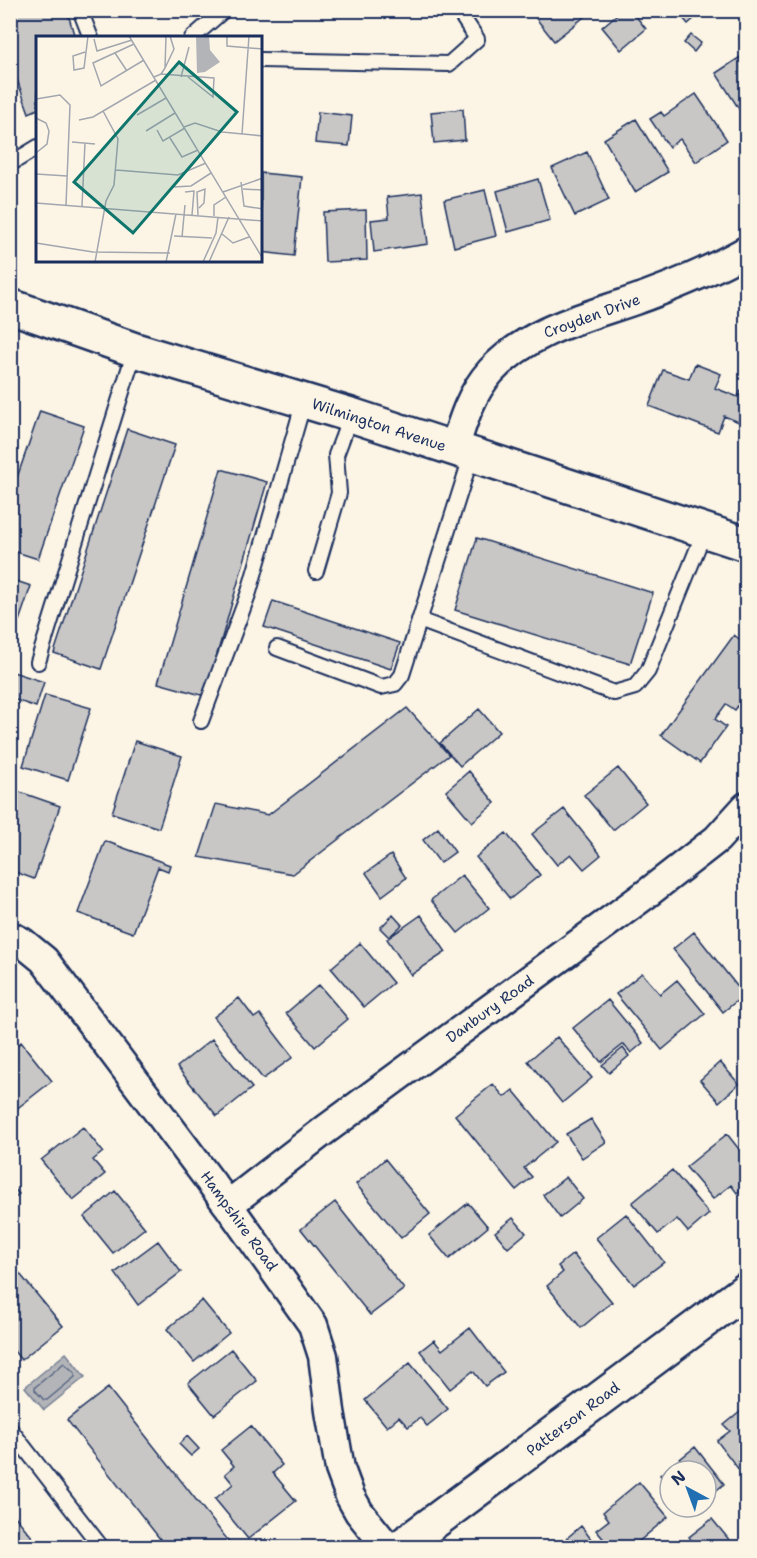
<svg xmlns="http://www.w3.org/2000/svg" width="757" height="1558" viewBox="0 0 757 1558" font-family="'Shantell Sans',sans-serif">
<rect width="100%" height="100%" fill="#fcf5e5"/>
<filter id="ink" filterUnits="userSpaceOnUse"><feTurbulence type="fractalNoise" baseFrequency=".0167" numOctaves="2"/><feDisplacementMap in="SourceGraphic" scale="12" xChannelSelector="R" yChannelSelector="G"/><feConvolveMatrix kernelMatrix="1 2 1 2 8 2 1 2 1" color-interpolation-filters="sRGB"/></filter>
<g filter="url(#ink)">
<path fill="#b2b4b8" stroke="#767f94" stroke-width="1.5" d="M 66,1353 L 85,1377 L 44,1410 L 25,1387 Z"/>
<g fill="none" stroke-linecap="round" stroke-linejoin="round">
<path stroke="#576482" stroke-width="1.5" d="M 64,1363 L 75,1373 L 75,1377 L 47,1400 L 44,1400 L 35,1390 L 35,1387 Z"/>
</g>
<path fill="#c8c7c6" stroke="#1b2f5e" stroke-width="1.5" d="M 10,10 L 67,10 L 75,38 L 38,38 L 38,109 L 29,113 L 10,60 Z
M 533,10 L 587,10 L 589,13 L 554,41 L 531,12 Z
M 622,10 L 631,10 L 646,29 L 621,50 L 602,27 Z
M 676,10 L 704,10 L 688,24 Z
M 691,35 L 701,43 L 694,52 L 684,43 Z
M 745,54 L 746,57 L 746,120 L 716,73 Z
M 696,94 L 727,140 L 696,162 L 680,139 L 669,147 L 650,119 L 661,112 L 664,116 Z
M 463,109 L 465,140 L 434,143 L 431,112 Z
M 318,112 L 352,116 L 349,146 L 315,143 Z
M 636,119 L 668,172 L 635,192 L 604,139 Z
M 587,152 L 609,200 L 575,216 L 552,168 Z
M 261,173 L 302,177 L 294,256 L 261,252 Z
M 538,179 L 550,220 L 508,232 L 497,191 Z
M 485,190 L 496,236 L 454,247 L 444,200 Z
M 422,193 L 428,244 L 374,252 L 371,220 L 389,218 L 387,197 Z
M 366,210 L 367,260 L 325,262 L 323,212 Z
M 695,364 L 721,374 L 715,388 L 738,397 L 741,390 L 746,392 L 746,425 L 724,416 L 718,432 L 649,406 L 663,370 L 689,379 Z
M 40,411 L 84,426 L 38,559 L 10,550 L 10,498 Z
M 127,429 L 175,445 L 101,669 L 54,653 Z
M 221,469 L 267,482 L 205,696 L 158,683 Z
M 477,538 L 653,593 L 630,664 L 455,610 Z
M 10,579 L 31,586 L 19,621 L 10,618 Z
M 273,601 L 400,643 L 391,669 L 264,627 Z
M 734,635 L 746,644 L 746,697 L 745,696 L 735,710 L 726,704 L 715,719 L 726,727 L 700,763 L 661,735 Z
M 10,671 L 44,682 L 36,707 L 10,698 Z
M 45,695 L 91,708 L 68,780 L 23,766 Z
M 407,708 L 449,755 L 293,874 L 199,857 L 216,804 L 268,815 Z
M 479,709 L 499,732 L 460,766 L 440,743 Z
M 135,741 L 182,756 L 159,828 L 112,813 Z
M 618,768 L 646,803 L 613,830 L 584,795 Z
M 469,771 L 495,803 L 472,822 L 446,791 Z
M 14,790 L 60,806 L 34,879 L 10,870 L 10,801 Z
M 564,809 L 601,855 L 584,869 L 571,854 L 557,865 L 532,834 Z
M 438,828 L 455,852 L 440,863 L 423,840 Z
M 506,833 L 540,875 L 510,899 L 476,857 Z
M 105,841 L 170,865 L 168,871 L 158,867 L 133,933 L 78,913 Z
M 391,855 L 406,878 L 382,896 L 366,873 Z
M 462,875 L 489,908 L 458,933 L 431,900 Z
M 393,915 L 402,925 L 389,937 L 380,928 Z
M 421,915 L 446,952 L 411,975 L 387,939 Z
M 694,932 L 744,995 L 723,1012 L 673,949 Z
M 360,943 L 393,983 L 364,1007 L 331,968 Z
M 642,973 L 660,994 L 677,980 L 705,1014 L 662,1050 L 616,994 Z
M 319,985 L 348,1019 L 315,1047 L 286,1013 Z
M 239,998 L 254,1018 L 260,1014 L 293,1057 L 263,1079 L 214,1017 Z
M 608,1000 L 643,1043 L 631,1053 L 624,1044 L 601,1062 L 573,1028 Z
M 557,1037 L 592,1078 L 562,1103 L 528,1061 Z
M 212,1039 L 252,1088 L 217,1116 L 177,1067 Z
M 21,1042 L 52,1081 L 10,1114 L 10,1051 Z
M 623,1048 L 629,1056 L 609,1073 L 602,1065 Z
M 720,1062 L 739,1084 L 719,1102 L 700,1080 Z
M 493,1084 L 504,1097 L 513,1090 L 556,1142 L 524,1168 L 532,1177 L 516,1190 L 455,1115 Z
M 591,1119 L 606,1142 L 582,1158 L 566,1134 Z
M 83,1127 L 103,1152 L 93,1160 L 105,1174 L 73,1200 L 41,1160 Z
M 727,1134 L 746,1158 L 746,1185 L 737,1193 L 731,1185 L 713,1199 L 686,1167 Z
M 385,1159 L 430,1214 L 401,1238 L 356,1184 Z
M 672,1170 L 709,1214 L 688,1232 L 677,1219 L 658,1234 L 632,1203 Z
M 566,1177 L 583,1199 L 560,1218 L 543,1195 Z
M 10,1184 L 19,1194 L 10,1201 Z
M 115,1191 L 145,1228 L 113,1253 L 84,1217 Z
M 335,1202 L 404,1289 L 370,1315 L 301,1229 Z
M 468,1203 L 488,1227 L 449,1259 L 429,1235 Z
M 626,1214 L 664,1262 L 634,1285 L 596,1238 Z
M 513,1218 L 526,1233 L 508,1248 L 495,1232 Z
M 158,1241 L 181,1272 L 138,1305 L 115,1273 Z
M 573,1254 L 612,1302 L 581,1328 L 547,1286 L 563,1272 L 558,1266 Z
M 10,1262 L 63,1326 L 21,1360 L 10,1346 Z
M 202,1300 L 229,1333 L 194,1362 L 167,1329 Z
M 470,1328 L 504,1372 L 485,1386 L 473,1371 L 450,1389 L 420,1351 L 434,1340 L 442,1350 Z
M 231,1349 L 257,1381 L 214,1415 L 188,1383 Z
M 410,1363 L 448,1409 L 427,1426 L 420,1418 L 408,1427 L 399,1417 L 387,1427 L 365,1400 Z
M 108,1388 L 234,1548 L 167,1548 L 67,1420 Z
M 746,1407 L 746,1464 L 739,1470 L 717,1441 L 730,1431 L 724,1425 Z
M 251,1426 L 282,1465 L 273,1473 L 296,1501 L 248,1539 L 215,1499 L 233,1484 L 225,1474 L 234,1466 L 221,1450 Z
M 187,1436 L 199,1449 L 191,1456 L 179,1444 Z
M 695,1447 L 724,1484 L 706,1499 L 706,1471 L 670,1471 L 670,1488 L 660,1475 Z
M 639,1482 L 668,1517 L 631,1548 L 611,1548 L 596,1530 L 609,1520 L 603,1512 Z
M 10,1510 L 41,1548 L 10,1548 Z
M 712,1519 L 731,1542 L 725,1548 L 697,1548 L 689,1537 Z
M 581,1526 L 598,1548 L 555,1548 Z"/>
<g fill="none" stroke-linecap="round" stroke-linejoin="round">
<g stroke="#1b2f5e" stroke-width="18">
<path id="lane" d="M 80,10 L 91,38
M 192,38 L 224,10
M 261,60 L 449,64 L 477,39 L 458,10
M 10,164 L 38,147
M 316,571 L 339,493 L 336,455 L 351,415
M 419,620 L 614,693 L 635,687 L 648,671 L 705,530
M 277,648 L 381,687 L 395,684 L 402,675 L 472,454
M 38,662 L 135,350
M 201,721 L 249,592 L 304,401
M 10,1429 L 102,1548"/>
</g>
<g stroke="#1b2f5e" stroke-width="33">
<path id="street" d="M 454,449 C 463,420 471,393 491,371 C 532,327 592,316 646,296 C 681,283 714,269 746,251
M 10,936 L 22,942 L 44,960 L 228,1205 L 313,1325 L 323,1356 L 330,1411 L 340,1469 L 350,1496 L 359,1512 L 388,1548
M 228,1205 L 325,1130 L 645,895 L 717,839 L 746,807"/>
</g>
<g stroke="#1b2f5e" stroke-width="38">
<path id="secondary" d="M 399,1548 L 746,1290"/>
</g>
<g stroke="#1b2f5e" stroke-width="38">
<path id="primary" d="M 10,306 L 135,350 L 351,415 L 746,544"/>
</g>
<use href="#lane" stroke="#fcf5e5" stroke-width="14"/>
<use href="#street" stroke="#fcf5e5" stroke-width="28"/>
<use href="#secondary" stroke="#fcf5e5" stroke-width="33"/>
<use href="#primary" stroke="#fcf5e5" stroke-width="33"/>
</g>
</g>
<g text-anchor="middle" stroke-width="6" stroke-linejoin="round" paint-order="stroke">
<g font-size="15" fill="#1b2f5e" stroke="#fcf5e5">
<text transform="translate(592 316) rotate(-20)" y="5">Croyden Drive</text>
<text transform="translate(379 425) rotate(18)" y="5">Wilmington Avenue</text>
<text transform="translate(490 1009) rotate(-36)" y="5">Danbury Road</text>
<text transform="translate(239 1221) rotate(54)" y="5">Hampshire Road</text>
<text transform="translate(573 1419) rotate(-37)" y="5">Patterson Road</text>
</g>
</g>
<g transform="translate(36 36)">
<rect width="226" height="226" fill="#fcf5e5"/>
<path d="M 160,0 L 173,0 L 174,14 L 184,26 L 169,36 L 161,37 Z" fill="#b2b4b8"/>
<path fill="none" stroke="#a2a6af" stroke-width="1.5" d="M 93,0 L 227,223M 191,0 L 191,10 L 227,13M 58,3 L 61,15 L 96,4M 98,8 L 57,27 L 65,50 L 108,24M 49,16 L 37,20 L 38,34 L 48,32 L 52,0M 79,17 L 91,35M 129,32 L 138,13 L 134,0M 125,38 L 129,32 L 130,0M 118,41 L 125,38 L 178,42 L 177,61 L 152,41M 145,41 L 153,11M 0,63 L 24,59 L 34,69 L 30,169M 101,79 L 130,62M 0,82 L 10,87 L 13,95 L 11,108 L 0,117M 43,84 L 57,81 L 120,44M 148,91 L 159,87 L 186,96 L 227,100M 121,94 L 127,105 L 149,92M 110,95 L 139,77M 206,98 L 213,0M 134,102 L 146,121 L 162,114M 36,106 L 59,108M 80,134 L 142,139 L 170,127M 0,138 L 31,140M 205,146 L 208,170 L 227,173M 137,151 L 155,150 L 175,137M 207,153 L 227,154M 149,156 L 158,155 L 156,179M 187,156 L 227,142M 0,167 L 227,185M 46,170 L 49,107M 162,179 L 161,156 L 169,153 L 168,167 L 163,172M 178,180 L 178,169 L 190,161M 186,198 L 197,207 L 213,201M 138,200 L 176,202M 146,201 L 149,169M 0,207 L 57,216 L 134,217M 59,226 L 70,165 L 78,149 L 82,103 L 67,75M 130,226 L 140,178M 167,226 L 180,197 L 182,181M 173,226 L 193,181"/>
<path fill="#0f766e" fill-opacity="0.15" stroke="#0f766e" stroke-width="3" d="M 143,26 L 201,76 L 97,197 L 38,146 Z"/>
<rect width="226" height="226" fill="none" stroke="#1b2f5e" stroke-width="3"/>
</g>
<rect width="757" height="1558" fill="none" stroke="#fcf5e5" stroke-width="36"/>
<rect x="18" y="18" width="721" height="1522" fill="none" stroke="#1b2f5e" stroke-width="2" filter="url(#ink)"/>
<g transform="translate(688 1489) rotate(319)"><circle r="28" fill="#fcf5e5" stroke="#a2a6af" stroke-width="1.5"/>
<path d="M0-4.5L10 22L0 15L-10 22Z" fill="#1f6fb2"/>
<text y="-9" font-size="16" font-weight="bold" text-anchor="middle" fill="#1b2f5e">N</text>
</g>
</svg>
